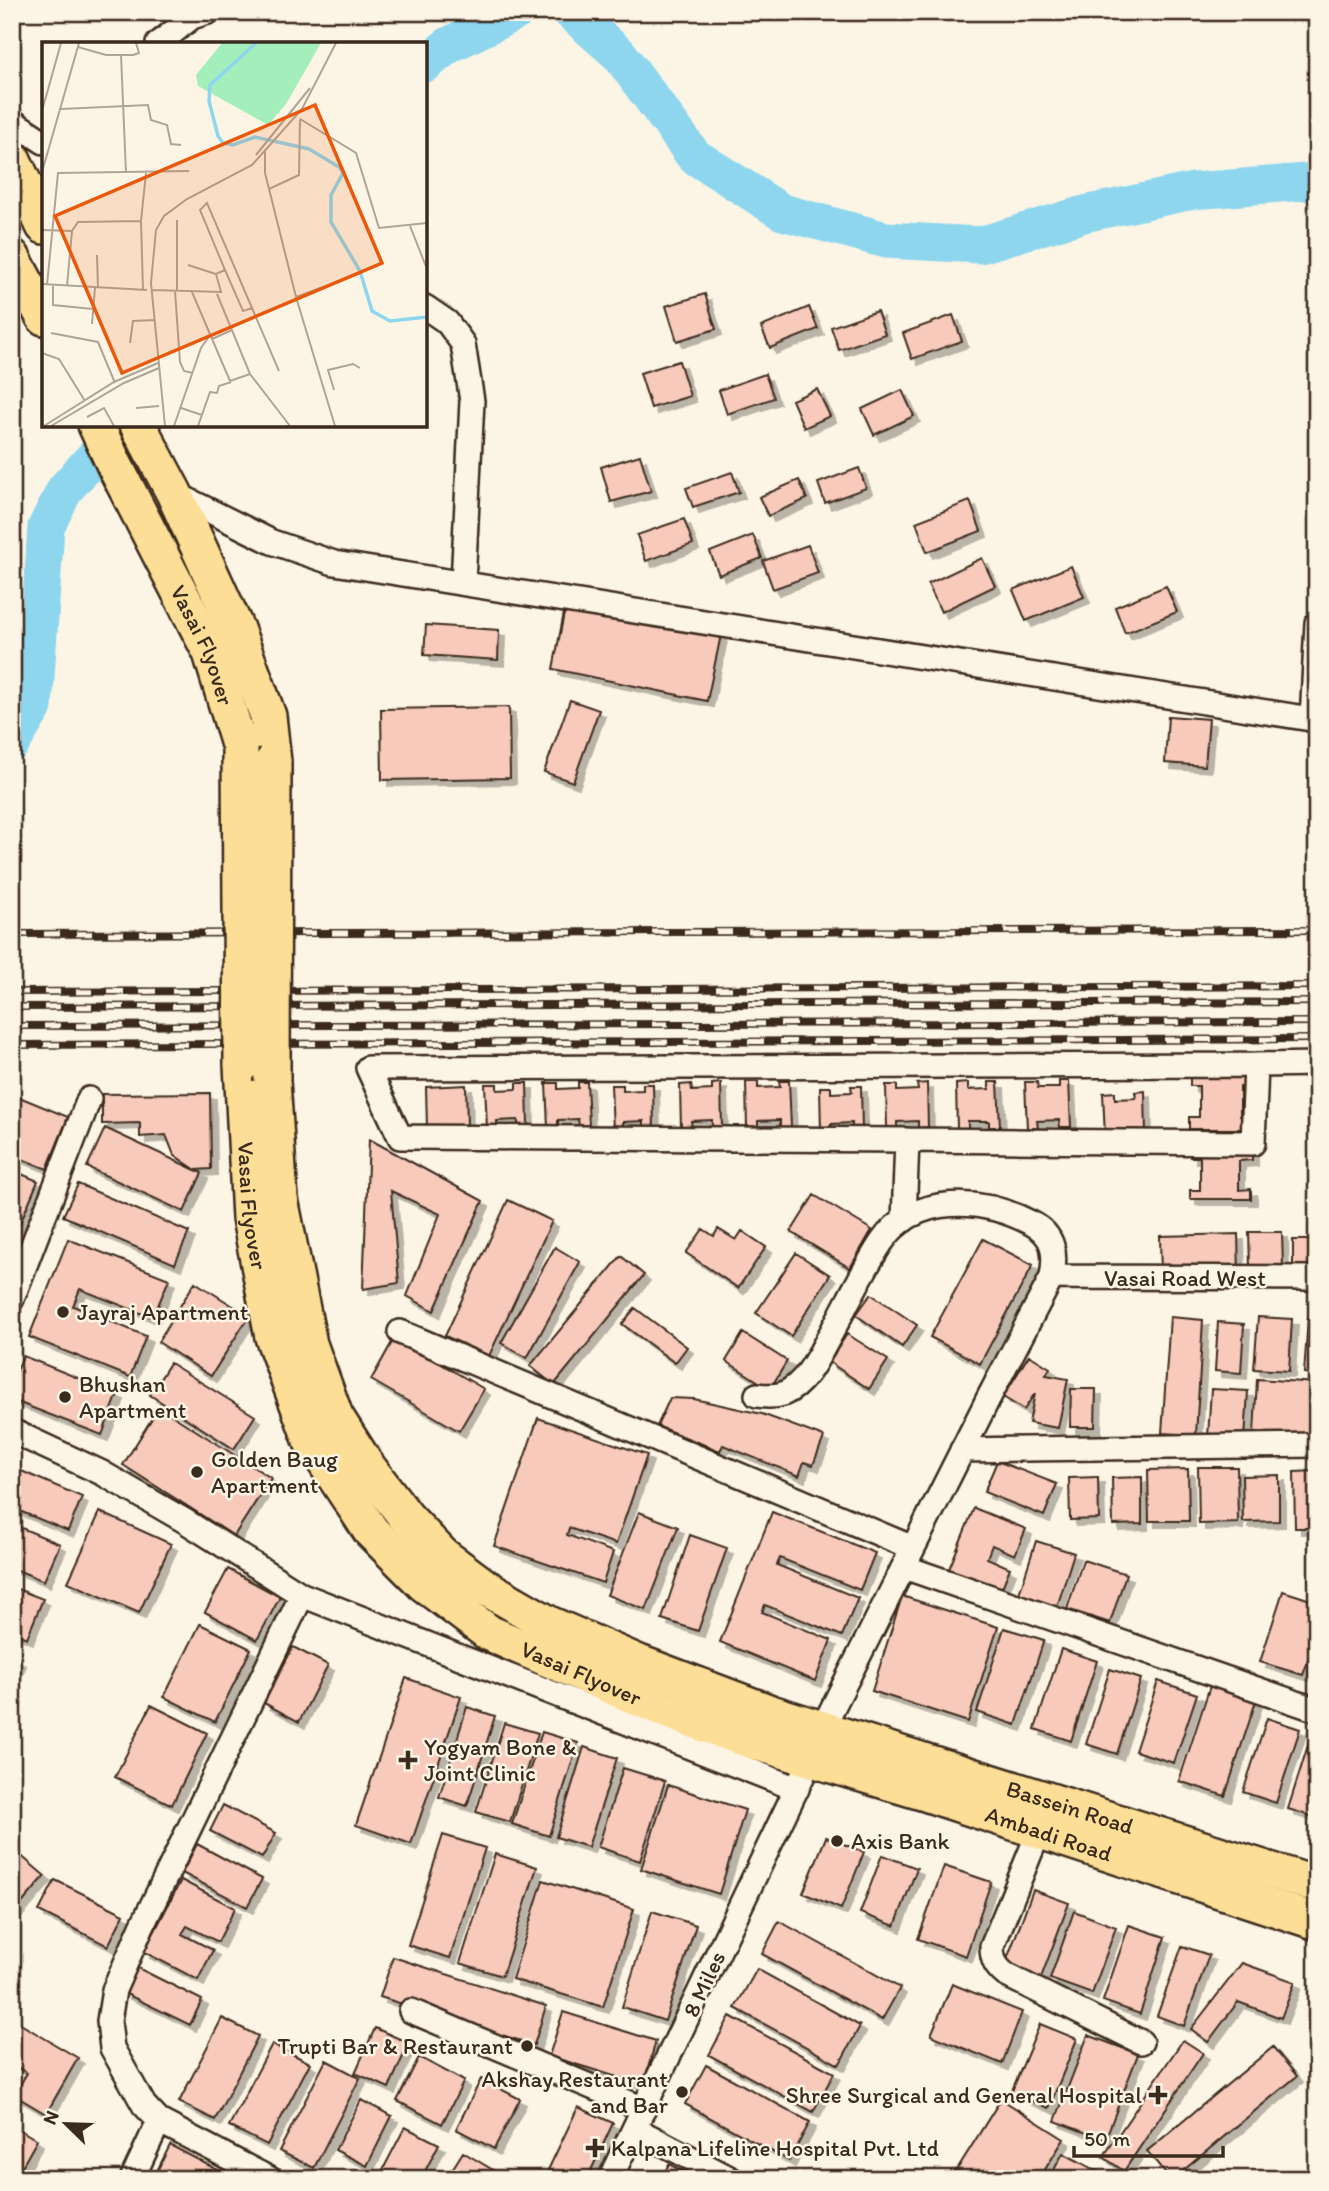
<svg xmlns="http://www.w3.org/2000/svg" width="1329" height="2191" viewBox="0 0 1329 2191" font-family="Itim,sans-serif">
<defs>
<filter id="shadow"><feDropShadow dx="6" dy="6" stdDeviation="0" flood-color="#0004"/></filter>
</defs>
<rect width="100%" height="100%" fill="#fcf5e5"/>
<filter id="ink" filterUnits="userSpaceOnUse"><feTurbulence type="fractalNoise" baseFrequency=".0143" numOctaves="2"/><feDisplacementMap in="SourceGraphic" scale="14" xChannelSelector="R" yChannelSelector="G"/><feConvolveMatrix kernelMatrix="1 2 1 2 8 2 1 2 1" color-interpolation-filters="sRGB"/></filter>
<g filter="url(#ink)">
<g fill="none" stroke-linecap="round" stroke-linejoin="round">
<path stroke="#8dd6ee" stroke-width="37" d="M 571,12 L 619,54 L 694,156 L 782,212 L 886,240 L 980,245 L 1084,214 L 1193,191 L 1317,181
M 425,64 L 449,45 L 516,12
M 12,743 L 34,707 L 46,527 L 65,489 L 123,425"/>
</g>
<path fill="#f8cabc" stroke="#3b2a1e" stroke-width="2" filter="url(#shadow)" d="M 705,294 L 716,329 L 677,341 L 666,306 Z
M 809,307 L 818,329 L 770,348 L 761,327 Z
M 877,311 L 885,334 L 839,350 L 831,327 Z
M 953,315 L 962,341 L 912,359 L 903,333 Z
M 679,361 L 690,396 L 651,408 L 640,373 Z
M 765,374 L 774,398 L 727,414 L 719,390 Z
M 817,389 L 830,416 L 804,428 L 792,400 Z
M 902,390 L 914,416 L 874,435 L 862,409 Z
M 640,455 L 651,491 L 611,502 L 601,467 Z
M 859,468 L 866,488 L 825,503 L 818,483 Z
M 732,472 L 739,492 L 693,507 L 686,488 Z
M 799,480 L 807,499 L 768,516 L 759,497 Z
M 970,501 L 981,531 L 927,552 L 916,522 Z
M 684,519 L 693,544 L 646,561 L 637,535 Z
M 753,535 L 762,558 L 719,575 L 710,552 Z
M 808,545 L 818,573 L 773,589 L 763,561 Z
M 982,558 L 995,586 L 941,612 L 928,584 Z
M 1071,566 L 1084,597 L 1026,621 L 1013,590 Z
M 1166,586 L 1177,612 L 1125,633 L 1115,607 Z
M 566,603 L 721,635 L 707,701 L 553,669 Z
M 426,625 L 499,630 L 498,660 L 424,655 Z
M 570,700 L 599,710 L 573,782 L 544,772 Z
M 509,707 L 510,778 L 382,780 L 381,709 Z
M 1168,716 L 1209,719 L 1205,766 L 1165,763 Z
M 1190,1075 L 1249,1075 L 1249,1087 L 1240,1087 L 1240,1116 L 1249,1116 L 1249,1129 L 1189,1129 L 1189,1117 L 1199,1117 L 1199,1086 L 1190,1086 Z
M 779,1081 L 789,1081 L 791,1127 L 780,1127 L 780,1120 L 758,1121 L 758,1128 L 747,1128 L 746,1082 L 758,1082 L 758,1088 L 780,1087 Z
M 1059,1081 L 1069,1081 L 1071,1127 L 1060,1127 L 1059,1120 L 1037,1121 L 1038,1128 L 1027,1129 L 1025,1082 L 1037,1082 L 1038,1088 L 1059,1088 Z
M 578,1082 L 587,1082 L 589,1125 L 579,1126 L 578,1119 L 558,1120 L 558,1127 L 548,1127 L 546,1083 L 558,1083 L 558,1089 L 578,1088 Z
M 989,1082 L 998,1082 L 1000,1127 L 989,1127 L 989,1121 L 968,1121 L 968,1128 L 957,1129 L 956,1084 L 968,1083 L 968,1090 L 989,1089 Z
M 517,1083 L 527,1083 L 528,1126 L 518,1127 L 518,1120 L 497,1121 L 497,1128 L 487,1128 L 485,1084 L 497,1084 L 497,1090 L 517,1089 Z
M 721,1083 L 722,1127 L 712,1127 L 712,1120 L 691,1121 L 692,1128 L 681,1129 L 680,1085 L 691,1084 L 692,1091 L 712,1090 L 712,1084 Z
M 927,1083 L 928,1127 L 918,1128 L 918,1121 L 897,1122 L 897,1128 L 887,1129 L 886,1085 L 897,1085 L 897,1091 L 918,1090 L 917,1084 Z
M 643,1084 L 653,1084 L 654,1128 L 644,1128 L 644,1121 L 623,1122 L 623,1129 L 613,1129 L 611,1085 L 623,1085 L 623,1091 L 643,1090 Z
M 466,1085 L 467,1127 L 427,1128 L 426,1087 Z
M 851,1086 L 861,1086 L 862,1129 L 852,1130 L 852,1123 L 831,1124 L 831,1131 L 821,1131 L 820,1087 L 831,1087 L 831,1093 L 852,1092 Z
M 1145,1091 L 1146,1135 L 1136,1136 L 1136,1129 L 1115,1130 L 1115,1136 L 1105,1137 L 1103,1093 L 1115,1092 L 1115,1099 L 1136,1098 L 1135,1092 Z
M 210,1093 L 211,1169 L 196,1170 L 174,1155 L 166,1135 L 140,1137 L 140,1123 L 102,1124 L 102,1094 Z
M 12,1094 L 68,1117 L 47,1169 L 12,1155 Z
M 105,1128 L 202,1173 L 184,1212 L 87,1167 Z
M 369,1139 L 483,1201 L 434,1311 L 407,1296 L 440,1214 L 391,1191 L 399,1283 L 363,1289 Z
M 1190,1145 L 1252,1145 L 1252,1160 L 1239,1161 L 1239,1190 L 1251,1189 L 1251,1199 L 1190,1199 L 1190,1190 L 1200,1190 L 1200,1157 L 1190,1157 Z
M 12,1170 L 38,1181 L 18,1228 L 12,1226 Z
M 78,1184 L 189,1232 L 175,1264 L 63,1216 Z
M 814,1195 L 872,1230 L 850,1268 L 791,1232 Z
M 508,1200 L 552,1221 L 489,1356 L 445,1336 Z
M 703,1229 L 714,1236 L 718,1229 L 736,1240 L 742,1231 L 766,1247 L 738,1288 L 686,1253 Z
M 1249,1232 L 1282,1232 L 1283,1267 L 1250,1267 Z
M 1238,1234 L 1239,1274 L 1161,1276 L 1160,1236 Z
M 68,1239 L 169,1279 L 153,1318 L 80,1289 L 73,1306 L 146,1336 L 130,1377 L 29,1337 Z
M 983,1239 L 1033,1265 L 980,1364 L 930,1337 Z
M 1293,1240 L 1317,1240 L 1317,1272 L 1293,1272 Z
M 555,1247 L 580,1262 L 527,1358 L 501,1343 Z
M 796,1253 L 830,1275 L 791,1336 L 756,1313 Z
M 621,1256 L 644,1275 L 554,1385 L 530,1366 Z
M 195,1282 L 249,1316 L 211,1376 L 158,1342 Z
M 871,1294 L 917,1325 L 902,1347 L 856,1315 Z
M 635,1308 L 687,1347 L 675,1363 L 622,1324 Z
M 1170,1317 L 1203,1320 L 1196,1435 L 1162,1433 Z
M 1258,1317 L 1292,1319 L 1289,1371 L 1254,1369 Z
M 1308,1319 L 1317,1319 L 1317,1374 L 1304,1373 Z
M 1218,1322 L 1244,1324 L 1241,1373 L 1215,1371 Z
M 743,1333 L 787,1361 L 770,1389 L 726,1361 Z
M 847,1334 L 888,1360 L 869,1389 L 829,1362 Z
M 395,1337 L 484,1389 L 459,1431 L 371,1380 Z
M 1029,1355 L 1050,1368 L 1046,1375 L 1068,1379 L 1058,1428 L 1029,1423 L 1035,1393 L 1024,1410 L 1003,1397 Z
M 23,1356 L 118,1394 L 102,1435 L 12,1400 L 12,1382 Z
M 170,1363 L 255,1416 L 234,1449 L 150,1395 Z
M 1257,1379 L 1317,1383 L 1317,1437 L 1254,1433 Z
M 1071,1389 L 1096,1389 L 1095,1427 L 1070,1427 Z
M 1211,1389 L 1248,1391 L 1245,1439 L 1208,1437 Z
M 670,1398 L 694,1399 L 762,1414 L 824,1437 L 813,1465 L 804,1462 L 799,1476 L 723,1445 L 720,1451 L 657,1426 Z
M 159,1407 L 271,1478 L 234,1536 L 123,1465 Z
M 538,1418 L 647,1455 L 616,1544 L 569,1528 L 567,1535 L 613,1552 L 603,1583 L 494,1546 Z
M 997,1461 L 1057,1484 L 1044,1516 L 984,1492 Z
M 12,1467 L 82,1497 L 68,1531 L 12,1508 Z
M 1198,1467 L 1237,1467 L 1238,1523 L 1199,1524 Z
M 1188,1469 L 1189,1521 L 1149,1521 L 1148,1470 Z
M 1317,1471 L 1317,1528 L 1295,1528 L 1294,1472 Z
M 1279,1475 L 1279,1521 L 1243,1522 L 1242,1476 Z
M 1098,1477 L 1099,1519 L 1070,1520 L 1069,1478 Z
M 1142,1477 L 1142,1524 L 1113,1525 L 1112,1478 Z
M 974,1508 L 1026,1529 L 1015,1555 L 992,1545 L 987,1558 L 1010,1568 L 999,1595 L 947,1574 Z
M 100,1512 L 171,1544 L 139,1613 L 68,1582 Z
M 639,1512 L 678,1527 L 646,1610 L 607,1595 Z
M 772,1512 L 875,1553 L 860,1590 L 780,1558 L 777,1565 L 858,1598 L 842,1636 L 765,1605 L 762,1612 L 831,1640 L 815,1681 L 720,1642 Z
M 12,1524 L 60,1544 L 44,1581 L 12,1568 Z
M 690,1535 L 727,1548 L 698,1631 L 662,1619 Z
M 1036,1541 L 1074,1553 L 1056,1610 L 1018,1597 Z
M 1083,1560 L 1126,1574 L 1110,1623 L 1067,1609 Z
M 228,1569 L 280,1597 L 257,1640 L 205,1612 Z
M 12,1587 L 43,1599 L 27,1638 L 12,1632 Z
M 1283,1591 L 1317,1602 L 1317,1634 L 1303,1675 L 1260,1662 Z
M 902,1596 L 998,1627 L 968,1722 L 872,1691 Z
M 200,1624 L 251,1649 L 215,1722 L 164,1697 Z
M 1004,1628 L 1044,1640 L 1016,1725 L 977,1712 Z
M 293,1647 L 328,1665 L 299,1722 L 264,1703 Z
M 1061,1649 L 1097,1661 L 1071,1741 L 1035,1729 Z
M 12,1657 L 20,1660 L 12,1679 Z
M 1110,1669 L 1141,1679 L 1117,1754 L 1086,1744 Z
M 406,1678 L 461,1697 L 411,1844 L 356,1825 Z
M 1158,1681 L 1197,1694 L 1174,1763 L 1135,1751 Z
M 1210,1686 L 1256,1701 L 1225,1796 L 1179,1781 Z
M 151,1705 L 207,1733 L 172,1805 L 115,1777 Z
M 467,1707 L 495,1716 L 467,1806 L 439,1797 Z
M 1267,1718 L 1300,1729 L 1276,1803 L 1243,1792 Z
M 504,1723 L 538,1733 L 510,1822 L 476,1812 Z
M 1315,1723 L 1317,1724 L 1317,1818 L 1288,1809 Z
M 542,1732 L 578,1743 L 549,1836 L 512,1824 Z
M 584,1747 L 617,1758 L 588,1847 L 556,1837 Z
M 623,1768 L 665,1781 L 640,1861 L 598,1847 Z
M 668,1785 L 745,1810 L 719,1894 L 641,1869 Z
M 223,1805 L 276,1833 L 262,1858 L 210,1831 Z
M 443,1835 L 485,1848 L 450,1958 L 408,1945 Z
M 826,1837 L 864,1852 L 841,1909 L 803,1893 Z
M 197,1844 L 262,1879 L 247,1907 L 182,1873 Z
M 12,1848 L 45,1876 L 12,1915 Z
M 495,1854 L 537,1867 L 502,1976 L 460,1963 Z
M 882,1855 L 917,1868 L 895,1926 L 860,1913 Z
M 944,1866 L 991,1882 L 966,1956 L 918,1939 Z
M 55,1880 L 124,1914 L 108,1946 L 39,1911 Z
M 181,1880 L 235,1908 L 218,1942 L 187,1926 L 182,1934 L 213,1950 L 198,1980 L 144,1952 Z
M 543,1880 L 634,1909 L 603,2007 L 512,1979 Z
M 1033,1890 L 1069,1903 L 1039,1983 L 1003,1970 Z
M 652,1911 L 696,1925 L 665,2021 L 622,2007 Z
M 1074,1911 L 1116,1927 L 1092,1994 L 1050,1979 Z
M 779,1921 L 900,1988 L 882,2020 L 762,1954 Z
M 1129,1925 L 1165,1937 L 1140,2014 L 1103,2001 Z
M 1182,1946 L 1209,1955 L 1184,2026 L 1157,2016 Z
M 393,1957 L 546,2006 L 534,2045 L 380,1997 Z
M 1242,1963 L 1295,1982 L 1281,2018 L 1238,2002 L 1208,2042 L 1191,2029 Z
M 136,1967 L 202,2000 L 190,2025 L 124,1993 Z
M 757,1969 L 860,2026 L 839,2065 L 735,2008 Z
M 952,1984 L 1022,2012 L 1002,2064 L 931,2035 Z
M 563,2012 L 656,2041 L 643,2085 L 549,2056 Z
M 730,2016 L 834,2073 L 813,2112 L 709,2055 Z
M 222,2018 L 258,2036 L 215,2120 L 179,2102 Z
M 12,2019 L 78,2058 L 46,2114 L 14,2095 L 27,2073 L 12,2064 Z
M 1040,2024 L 1077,2039 L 1049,2108 L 1011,2093 Z
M 375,2028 L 409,2043 L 389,2088 L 355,2073 Z
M 1088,2035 L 1138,2054 L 1105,2140 L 1055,2121 Z
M 1183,2040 L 1203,2053 L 1124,2171 L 1103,2157 Z
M 272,2044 L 310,2063 L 267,2145 L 229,2126 Z
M 1273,2047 L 1297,2076 L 1173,2179 L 1170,2179 L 1147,2151 Z
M 419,2057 L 464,2081 L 442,2124 L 397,2101 Z
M 326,2060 L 360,2078 L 314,2168 L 279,2151 Z
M 706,2065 L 810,2122 L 789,2161 L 685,2104 Z
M 481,2079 L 520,2099 L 494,2149 L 456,2129 Z
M 1001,2099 L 1064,2139 L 1039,2179 L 951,2179 Z
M 361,2100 L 392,2116 L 367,2166 L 335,2150 Z
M 578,2107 L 613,2123 L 587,2179 L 567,2179 L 548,2170 Z
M 12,2125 L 37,2140 L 15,2179 L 12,2179 Z
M 405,2127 L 439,2144 L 421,2179 L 378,2179 Z
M 170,2145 L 229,2176 L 228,2179 L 153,2179 Z
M 463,2152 L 508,2179 L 446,2179 Z
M 1063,2153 L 1112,2179 L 1049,2179 Z
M 669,2164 L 697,2179 L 661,2179 Z"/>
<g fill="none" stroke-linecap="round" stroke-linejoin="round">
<g stroke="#3b2a1e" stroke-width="28">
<path id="street" d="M 158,44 L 192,17 L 208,12
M 12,121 L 44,142
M 425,307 L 447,322 L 463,344 L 472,401 L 463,583
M 174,493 L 272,542 L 334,563 L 1317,720
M 1312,720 L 1317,623
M 1256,1065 L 1317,1064
M 904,1220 L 907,1140 L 400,1137 L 368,1068 L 1256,1065 L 1253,1143 L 907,1140
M 1052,1277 L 1317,1278
M 12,1299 L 89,1099
M 400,1332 L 913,1548
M 757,1395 C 766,1396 774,1397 783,1394 C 806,1384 818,1357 829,1337 C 846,1306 862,1272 881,1243 C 915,1192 983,1198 1031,1223 C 1055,1235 1056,1254 1052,1277 L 988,1399 L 822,1729
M 12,1431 L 102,1473 L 185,1521 L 302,1595 L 797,1789
M 962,1450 L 1317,1445
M 904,1567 L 1317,1710
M 1044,1819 L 992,1947 C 992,1960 996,1967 1006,1975 L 1141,2042
M 411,2011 L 644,2109
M 635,2129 L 731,2179
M 132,2179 L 159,2121
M 270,2179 L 159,2121 L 144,2105 L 112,2048 L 109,2021 L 114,1990 L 142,1926 L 302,1595
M 610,2179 L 803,1775"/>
</g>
<g stroke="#3b2a1e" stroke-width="40">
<g id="primary">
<path d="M 12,158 L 44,226"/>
<path d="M 12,257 L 44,317"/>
<path id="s1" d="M 96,425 L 115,466 L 211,653 L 240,748"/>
<path d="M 138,425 L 174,493 L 236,629 L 268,716 L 273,762"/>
<path id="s2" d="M 242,1064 L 250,1218 L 273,1337 L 312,1442 L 371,1531 L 423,1583 L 489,1633 L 668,1711 L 749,1740 L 922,1792 L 1317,1922"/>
<path id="s3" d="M 272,1081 L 280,1199 L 309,1344 L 335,1416 L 366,1465 L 406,1517 L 442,1555 L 485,1587 L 549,1624 L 639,1663 L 771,1713 L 1317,1885"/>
</g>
</g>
<use href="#street" stroke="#fcf5e5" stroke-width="23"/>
<use href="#primary" stroke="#fcde96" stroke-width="35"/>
<g stroke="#3b2a1e" stroke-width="8">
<path id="rail" d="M 12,934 L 1317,930
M 12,992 L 1317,986
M 12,1007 L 1317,1002
M 12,1026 L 1317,1022
M 12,1045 L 1317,1039"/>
</g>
<use href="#rail" stroke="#fcf5e5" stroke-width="5" stroke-dasharray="16" stroke-linecap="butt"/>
<g stroke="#3b2a1e" stroke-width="40" stroke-linecap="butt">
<path id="primary-bridge" d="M 240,748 L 242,1064
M 272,1081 L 273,762"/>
</g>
<use href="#primary-bridge" stroke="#fcde96" stroke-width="35"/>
</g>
</g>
<g fill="#3b2a1e" stroke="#fcf5e5" stroke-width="2.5">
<circle cx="63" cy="1312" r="7"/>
<circle cx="65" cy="1397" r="7"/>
<circle cx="197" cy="1472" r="7"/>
<path d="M404.5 1749.5h7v7h7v7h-7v7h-7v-7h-7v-7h7z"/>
<circle cx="837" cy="1841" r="7"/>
<circle cx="527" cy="2046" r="7"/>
<circle cx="682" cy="2092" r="7"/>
<path d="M1154.5 2084.5h7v7h7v7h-7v7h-7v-7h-7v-7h7z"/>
<path d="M591.5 2137.5h7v7h7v7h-7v7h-7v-7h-7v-7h7z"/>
</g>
<g text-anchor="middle" stroke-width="5" stroke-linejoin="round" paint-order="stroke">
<g font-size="23" fill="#3b2a1e" stroke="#fcf5e5">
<text dy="8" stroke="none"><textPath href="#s1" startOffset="245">Vasai Flyover</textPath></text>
<text dy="8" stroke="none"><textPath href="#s2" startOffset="142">Vasai Flyover</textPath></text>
<text x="1185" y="1286">Vasai Road West</text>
<text dy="8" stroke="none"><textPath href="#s2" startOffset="751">Vasai Flyover</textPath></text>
<text dy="8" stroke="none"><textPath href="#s3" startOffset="1199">Bassein Road</textPath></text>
<text dy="8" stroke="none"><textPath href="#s2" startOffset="1246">Ambadi Road</textPath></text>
<text transform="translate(704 1984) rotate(-65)" y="8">8 Miles</text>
</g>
<g font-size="23" fill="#3b2a1e" stroke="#fcf5e5" text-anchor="start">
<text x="77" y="1320">Jayraj Apartment</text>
<text x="79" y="1392">Bhushan<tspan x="79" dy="26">Apartment</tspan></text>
<text x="211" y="1467">Golden Baug<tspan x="211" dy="26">Apartment</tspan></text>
<text x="424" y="1755">Yogyam Bone &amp;<tspan x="424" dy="26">Joint Clinic</tspan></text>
<text x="851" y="1849">Axis Bank</text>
<text x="513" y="2054" text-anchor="end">Trupti Bar &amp; Restaurant</text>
<text x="668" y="2087" text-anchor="end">Akshay Restaurant<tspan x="668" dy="26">and Bar</tspan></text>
<text x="1142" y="2103" text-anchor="end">Shree Surgical and General Hospital</text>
<text x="611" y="2156">Kalpana Lifeline Hospital Pvt. Ltd</text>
</g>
</g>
<g transform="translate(42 42)">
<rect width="385" height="385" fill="#fcf5e5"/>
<path d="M 180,1 L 279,1 L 244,62 L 226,83 L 156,44 L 154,33 Z" fill="#a4eebc"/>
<path fill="none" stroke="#8dd6ee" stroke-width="3.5" d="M 214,1 L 168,43 L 167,59 L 176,94 L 181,101 L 191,103 L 213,95 L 267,107 L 297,125 L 301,131 L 289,153 L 289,180 L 318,229 L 330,269 L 348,279 L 385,275"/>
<path fill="none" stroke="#afa495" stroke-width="2" d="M 36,5 L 64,13 L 91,13 L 97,11 L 94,1M 79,13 L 84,131M 19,67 L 106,63 L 109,78 L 125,83 L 129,102 L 139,103M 0,69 L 19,1M 258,77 L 314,111 L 337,186 L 385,181M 223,109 L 223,131 L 254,255 L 293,384M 214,113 L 268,46M 0,130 L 37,1M 227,147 L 257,133 L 258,77M 135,178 L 135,249M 368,184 L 385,227M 0,188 L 30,189M 55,213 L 56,246M 174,232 L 183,228 L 158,168 L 165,161 L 210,266 L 201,269 L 183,228M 0,242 L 105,248M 5,243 L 16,131 L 147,129M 11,243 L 11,263 L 51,267M 25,244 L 30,189 L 36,180 L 99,179M 101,248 L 99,179 L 104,131M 110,248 L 179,250 L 174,232 L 146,223M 133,249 L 138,320 L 142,329 L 151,331M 150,250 L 188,339 L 208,332M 175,252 L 208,332 L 248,384M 254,255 L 319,231M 210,266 L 237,329M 50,282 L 53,246M 9,291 L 56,300 L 73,341M 170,297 L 190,288M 88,301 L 91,279 L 113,278M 0,311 L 17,317 L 43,359M 292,348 L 286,328 L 311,322 L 318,326M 94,366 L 117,364M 139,366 L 160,373M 45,375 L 62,366 L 72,384M 2,384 L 72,340 L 116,321M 9,384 L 82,341 L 117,326M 123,384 L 109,241 L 114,188 L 122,174 L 145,157 L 210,123 L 260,67 L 294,1M 132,384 L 159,306 L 168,293M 156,384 L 168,350 L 175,351 L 177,344 L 189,340"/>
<path fill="#e8590c" fill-opacity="0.15" stroke="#e8590c" stroke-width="3.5" d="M 273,63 L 340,221 L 80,331 L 13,174 Z"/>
<rect width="385" height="385" fill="none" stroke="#3b2a1e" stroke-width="3.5"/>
</g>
<rect width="1329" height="2191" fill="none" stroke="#fcf5e5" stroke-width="42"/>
<rect x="21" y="21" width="1287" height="2149" fill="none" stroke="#3b2a1e" stroke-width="2.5" filter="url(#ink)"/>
<g transform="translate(66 2124) rotate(293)" stroke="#fcf5e5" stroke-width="5" paint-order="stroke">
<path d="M0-5L12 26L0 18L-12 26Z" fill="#3b2a1e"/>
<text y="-10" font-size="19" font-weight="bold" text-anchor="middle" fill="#3b2a1e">N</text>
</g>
<path d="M1074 2146v10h149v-10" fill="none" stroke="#3b2a1e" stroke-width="3.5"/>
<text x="1084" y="2146" font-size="21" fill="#3b2a1e" stroke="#fcf5e5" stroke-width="5" paint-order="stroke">50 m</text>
</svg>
